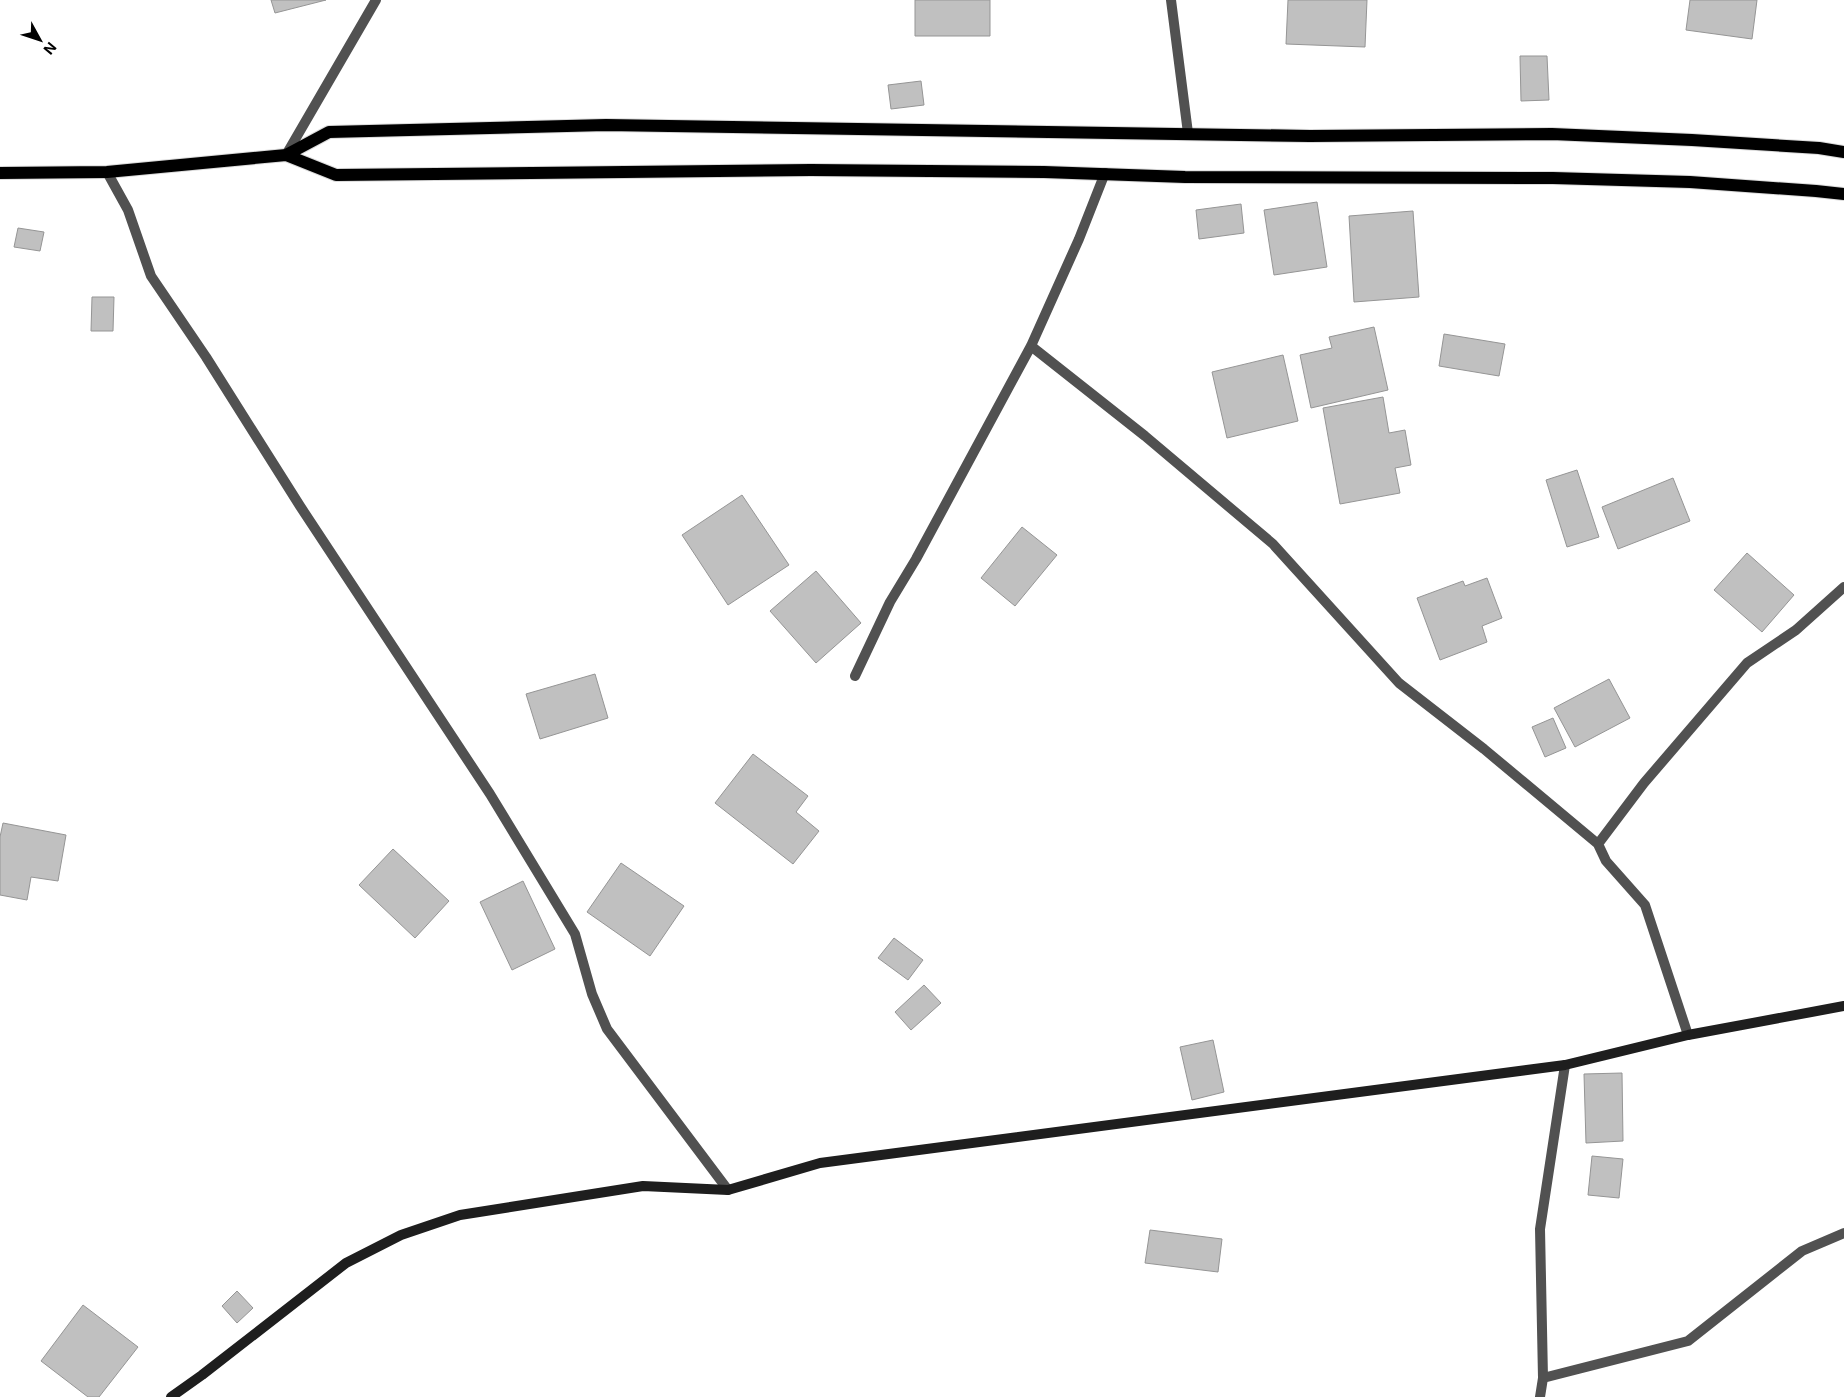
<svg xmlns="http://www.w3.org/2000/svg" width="1844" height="1397" viewBox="0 0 1844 1397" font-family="Inter,sans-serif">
<rect width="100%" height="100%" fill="#fff"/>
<path fill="#c0c0c0" stroke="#959595" d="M 271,0 L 326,0 L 275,13 Z
M 915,0 L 990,0 L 990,36 L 915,36 Z
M 1288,0 L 1367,0 L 1365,47 L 1286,44 Z
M 1690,0 L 1757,0 L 1752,39 L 1686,30 Z
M 1520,56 L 1547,56 L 1549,100 L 1521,101 Z
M 921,81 L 924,105 L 891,109 L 888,85 Z
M 1317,202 L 1327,267 L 1274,275 L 1264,210 Z
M 1241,204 L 1244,233 L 1199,239 L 1196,210 Z
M 1413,211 L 1419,297 L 1354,302 L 1349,216 Z
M 18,228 L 44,232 L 40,251 L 14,247 Z
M 92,297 L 114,297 L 113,331 L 91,331 Z
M 1374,327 L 1388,390 L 1311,408 L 1300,355 L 1332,348 L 1329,337 Z
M 1444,334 L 1505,344 L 1499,376 L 1439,366 Z
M 1283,355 L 1298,421 L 1227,438 L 1212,372 Z
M 1383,397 L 1389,433 L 1405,430 L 1411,465 L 1395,468 L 1400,493 L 1340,504 L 1323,408 Z
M 1577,470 L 1599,537 L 1567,547 L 1546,480 Z
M 1673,478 L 1690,521 L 1618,549 L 1602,507 Z
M 742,495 L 789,565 L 728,605 L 682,535 Z
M 1022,527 L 1057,555 L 1015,606 L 981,578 Z
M 1747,553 L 1794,595 L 1762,632 L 1714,590 Z
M 816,571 L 861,623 L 816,663 L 770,611 Z
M 1487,578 L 1502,618 L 1482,626 L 1487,642 L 1440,660 L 1417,598 L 1463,581 L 1465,586 Z
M 595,674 L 608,718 L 540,739 L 526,694 Z
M 1609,679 L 1630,718 L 1575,747 L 1554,708 Z
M 1553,718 L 1566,748 L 1545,757 L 1532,727 Z
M 753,754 L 808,796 L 796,812 L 819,831 L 793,864 L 715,803 Z
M 3,823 L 66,835 L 58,881 L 31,877 L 27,900 L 0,895 L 0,837 Z
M 393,849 L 449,901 L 415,938 L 359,885 Z
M 621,863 L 684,906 L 650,956 L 587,912 Z
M 523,881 L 555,949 L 512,970 L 480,902 Z
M 894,938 L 923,960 L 908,980 L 878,958 Z
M 924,985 L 941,1003 L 911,1030 L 895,1012 Z
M 1213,1040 L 1224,1092 L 1192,1100 L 1180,1047 Z
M 1622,1073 L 1623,1141 L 1586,1143 L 1584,1074 Z
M 1592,1156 L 1623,1159 L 1619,1198 L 1588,1195 Z
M 1150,1230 L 1222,1239 L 1218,1272 L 1145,1263 Z
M 237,1291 L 253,1308 L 237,1323 L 222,1306 Z
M 83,1305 L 138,1347 L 99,1397 L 88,1397 L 41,1361 Z"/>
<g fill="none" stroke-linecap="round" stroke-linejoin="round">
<g stroke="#dbdbdb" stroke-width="14">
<path id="primary" d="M 286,155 L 336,175 L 811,170 L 1044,172 L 1185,177 L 1553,178 L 1690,182 L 1816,191 L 1844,194
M 0,173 L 107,172 L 286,155 L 329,132 L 606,125 L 1310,136 L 1552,134 L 1692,140 L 1819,148 L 1844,152"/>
</g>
<path stroke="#515151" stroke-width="10" d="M 1171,0 L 1188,133
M 286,155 L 376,0
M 107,172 L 128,210 L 151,276 L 206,357 L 300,506 L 490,794 L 575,934 L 592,994 L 607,1029 L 728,1190
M 1031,346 L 1145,436 L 1273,544 L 1399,683 L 1484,749 L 1598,844 L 1606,861 L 1645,905 L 1688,1035
M 855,676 L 890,602 L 916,559 L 1031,346 L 1079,239 L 1105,173
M 1598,844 L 1644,783 L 1747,663 L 1796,630 L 1844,587
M 1543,1378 L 1688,1341 L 1802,1251 L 1844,1233
M 1540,1397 L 1543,1378 L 1540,1229 L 1565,1065"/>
<path stroke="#1e1e1e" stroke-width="10" d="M 171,1397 L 202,1375 L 346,1263 L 401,1235 L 460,1215 L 643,1186 L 728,1190 L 820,1163 L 1565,1065 L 1688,1035 L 1844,1006"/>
<use href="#primary" stroke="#000" stroke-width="12"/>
</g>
<g transform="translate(40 40) rotate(130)" stroke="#ffffff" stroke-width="4" paint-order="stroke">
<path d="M0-4L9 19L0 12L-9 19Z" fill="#000000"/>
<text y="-8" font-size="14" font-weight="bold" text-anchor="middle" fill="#000000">N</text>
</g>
</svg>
